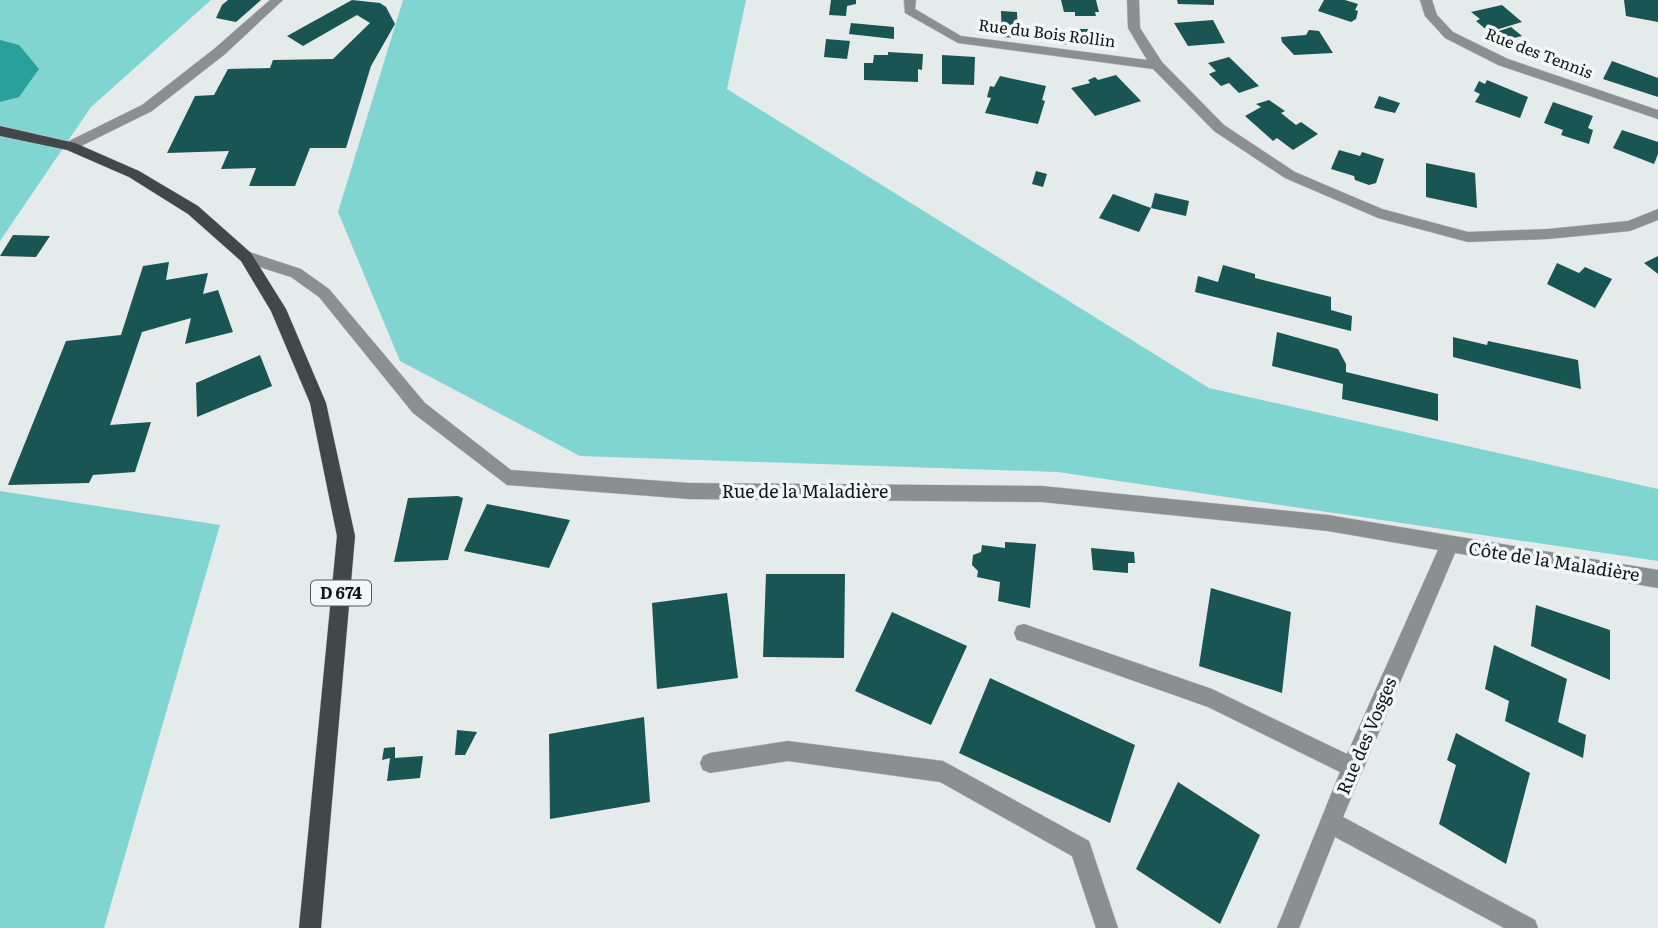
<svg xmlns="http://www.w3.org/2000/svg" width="1658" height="928" viewBox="0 0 1658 928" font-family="Literata,serif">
<rect width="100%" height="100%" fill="#e4ebea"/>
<path fill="#81d5d0" d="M 0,0 L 211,0 L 91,107 L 0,241 Z
M 403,0 L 746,0 L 727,89 L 1209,388 L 1658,489 L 1658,561 L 1058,472 L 580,456 L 400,361 L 338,212 Z
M 0,491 L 220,525 L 104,928 L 0,928 Z"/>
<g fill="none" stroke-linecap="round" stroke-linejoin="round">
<path fill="#2aa09c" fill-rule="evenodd" d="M 0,40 L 19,45 L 39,69 L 19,97 L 0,102 Z"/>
</g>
<path fill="#195552" d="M 228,0 L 261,0 L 236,22 L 216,18 L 222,5 Z
M 352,0 L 380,3 L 386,7 L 395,24 L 371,66 L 346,148 L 310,148 L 295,186 L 249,186 L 256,168 L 221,169 L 229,151 L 167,153 L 195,96 L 214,95 L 228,69 L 270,68 L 273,60 L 333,59 L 370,23 L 357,15 L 303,46 L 287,36 Z
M 831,0 L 856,0 L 856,4 L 847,6 L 846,16 L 829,15 Z
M 1061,0 L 1096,0 L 1099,12 L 1095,12 L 1096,16 L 1075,16 L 1075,12 L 1064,12 Z
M 1177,0 L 1214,0 L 1214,5 L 1178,4 Z
M 1324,0 L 1345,0 L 1358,4 L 1355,10 L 1358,11 L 1356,19 L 1351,22 L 1318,11 Z
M 1624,0 L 1658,0 L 1658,22 L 1626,16 Z
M 1502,5 L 1522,22 L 1489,32 L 1476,21 L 1480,19 L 1471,12 Z
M 1001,11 L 1017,12 L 1018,38 L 1002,37 Z
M 1213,20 L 1225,43 L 1188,46 L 1174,23 Z
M 851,23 L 894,27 L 894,39 L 849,34 Z
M 1511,27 L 1522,36 L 1506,40 L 1496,32 Z
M 1068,29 L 1095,29 L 1097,36 L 1105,36 L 1108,47 L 1061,44 L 1058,32 L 1069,32 Z
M 1309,30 L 1319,31 L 1333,53 L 1294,55 L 1282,42 L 1281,37 L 1306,35 Z
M 826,39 L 850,41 L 847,59 L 824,57 Z
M 888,52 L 923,54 L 922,70 L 918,69 L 918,82 L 864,80 L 864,63 L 873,63 L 874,55 L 888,55 Z
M 942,55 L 975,57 L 974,85 L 942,84 Z
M 1229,57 L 1259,86 L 1239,93 L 1229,83 L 1221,86 L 1209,74 L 1216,71 L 1208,63 Z
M 1612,61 L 1658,78 L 1658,97 L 1603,79 Z
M 1116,75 L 1141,101 L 1095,116 L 1071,88 L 1090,83 L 1088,80 L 1095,77 L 1098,80 Z
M 1000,76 L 1046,86 L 1042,100 L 1045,101 L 1038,124 L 985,113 L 991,98 L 987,97 L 990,86 L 994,87 Z
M 1487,80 L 1528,97 L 1520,118 L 1475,102 L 1480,94 L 1474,91 L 1479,81 L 1485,84 Z
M 1379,96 L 1400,103 L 1395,113 L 1374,108 Z
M 1269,100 L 1285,111 L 1281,113 L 1296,125 L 1301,122 L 1318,134 L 1293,150 L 1277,138 L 1273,141 L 1245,116 L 1261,107 L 1256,104 Z
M 1553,102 L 1593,116 L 1588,128 L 1593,130 L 1589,144 L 1561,135 L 1563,130 L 1544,123 Z
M 1622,130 L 1658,142 L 1658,154 L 1654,164 L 1613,148 Z
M 1339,150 L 1360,156 L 1362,152 L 1384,159 L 1376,183 L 1369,185 L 1355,180 L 1354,176 L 1331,169 Z
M 1426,163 L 1475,173 L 1477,208 L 1426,197 Z
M 1036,171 L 1047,174 L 1043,187 L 1032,184 Z
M 1155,193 L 1189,201 L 1186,216 L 1151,208 Z
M 1113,194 L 1151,208 L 1139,232 L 1099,218 Z
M 13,235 L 50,236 L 36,257 L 0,256 Z
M 1658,256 L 1658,274 L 1644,263 Z
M 169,262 L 166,280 L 208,273 L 203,294 L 218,290 L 233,332 L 185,344 L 191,318 L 142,332 L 110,425 L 151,422 L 135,472 L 93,475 L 89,483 L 8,485 L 66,341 L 121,335 L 143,266 Z
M 1557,263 L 1579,273 L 1585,267 L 1612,279 L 1595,308 L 1547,284 Z
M 1223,265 L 1255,274 L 1255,278 L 1331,297 L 1331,310 L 1352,316 L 1351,331 L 1195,292 L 1198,276 L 1218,282 Z
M 1277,332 L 1338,349 L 1346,364 L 1346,372 L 1438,394 L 1438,421 L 1342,399 L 1343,384 L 1272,366 Z
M 1453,337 L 1487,345 L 1488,341 L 1578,360 L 1581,389 L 1453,357 Z
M 260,355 L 272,386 L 197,417 L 196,383 Z
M 458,496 L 463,498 L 448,560 L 394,562 L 408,498 Z
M 487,504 L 570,520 L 549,568 L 464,551 Z
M 1005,542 L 1036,544 L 1030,608 L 998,601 L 1000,582 L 977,577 L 978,571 L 972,565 L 973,555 L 981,552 L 982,545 L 1005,548 Z
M 1091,548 L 1134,552 L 1135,563 L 1128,563 L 1128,573 L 1093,570 Z
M 766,574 L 845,574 L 844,658 L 763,657 Z
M 1211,588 L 1291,612 L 1282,693 L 1199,666 Z
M 727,593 L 738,678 L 657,689 L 652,603 Z
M 1536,605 L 1610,630 L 1610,680 L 1531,646 Z
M 892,612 L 967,646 L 931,725 L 855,691 Z
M 1494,645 L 1567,679 L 1558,722 L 1586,735 L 1583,758 L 1505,721 L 1509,701 L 1485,689 Z
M 990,678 L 1135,745 L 1110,823 L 959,753 Z
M 644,717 L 650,802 L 550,819 L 549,734 Z
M 457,730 L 477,732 L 465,755 L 455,755 Z
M 1456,733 L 1530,773 L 1506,864 L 1439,824 L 1456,765 L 1447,760 Z
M 395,747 L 395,758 L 423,756 L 420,778 L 387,781 L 390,758 L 382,760 L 384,748 Z
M 1178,782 L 1260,835 L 1220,924 L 1136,869 Z"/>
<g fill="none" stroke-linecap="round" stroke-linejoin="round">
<g stroke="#c3c9c8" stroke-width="1">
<path id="minor" d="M 270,0 L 283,0 L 224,55 L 152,111 L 75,149 L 65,149 L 65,143 L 142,105 L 214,49 Z
M 904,0 L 916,0 L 915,9 L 961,36 L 1147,60 L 1128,28 L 1127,0 L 1139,0 L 1140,28 L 1162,62 L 1224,125 L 1295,172 L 1382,209 L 1468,232 L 1548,229 L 1628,221 L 1658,209 L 1658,220 L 1630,231 L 1548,239 L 1468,242 L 1378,218 L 1285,178 L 1214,131 L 1153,69 L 958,43 L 905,13 Z
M 1420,0 L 1432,0 L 1437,15 L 1453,32 L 1508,59 L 1658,110 L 1658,119 L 1498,65 L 1445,38 L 1425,16 Z
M 246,251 L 301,269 L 329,289 L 425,403 L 511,470 L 689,483 L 1042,486 L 1328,515 L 1658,570 L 1658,588 L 1455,553 L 1343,817 L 1535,920 L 1538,928 L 1504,928 L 1335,837 L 1299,928 L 1277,928 L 1340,772 L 1208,707 L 1024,642 L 1017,640 L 1014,633 L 1017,626 L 1024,624 L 1212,689 L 1347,754 L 1438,550 L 1328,531 L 1042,502 L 689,499 L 507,485 L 413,413 L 319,297 L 291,277 L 241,261 L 238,257 L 241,253 Z
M 788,741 L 943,761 L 1089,841 L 1118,928 L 1096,928 L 1072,856 L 940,782 L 788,761 L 710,773 L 703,770 L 700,763 L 703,756 L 710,753 Z"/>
</g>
<g stroke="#c3c9c8" stroke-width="1">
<path id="major" d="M 0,126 L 75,143 L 139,171 L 198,206 L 251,253 L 286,309 L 326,403 L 355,536 L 321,928 L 299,928 L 337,536 L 310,403 L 271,311 L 241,261 L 188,214 L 129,177 L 67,150 L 0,136 Z"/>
</g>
<use href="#minor" fill="#8c8f8f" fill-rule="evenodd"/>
<use href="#major" fill="#424747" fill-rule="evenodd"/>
</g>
<g text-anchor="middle" stroke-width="7" stroke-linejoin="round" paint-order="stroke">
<g font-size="16" fill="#141616" stroke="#f1f8f8">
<text transform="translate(1047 33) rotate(7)" y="6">Rue du Bois Rollin</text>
<text transform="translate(1539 53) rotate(21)" y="6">Rue des Tennis</text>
</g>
<rect fill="#f1f8f8" stroke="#565a5a" stroke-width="2" x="311" y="580.5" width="60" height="25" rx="5"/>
<g font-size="16" font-weight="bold" fill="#141616">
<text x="341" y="599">D 674</text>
</g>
<g font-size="18" fill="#141616" stroke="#f1f8f8">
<text x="805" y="498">Rue de la Maladière</text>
<text transform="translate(1554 562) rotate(9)" y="6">Côte de la Maladière</text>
<text transform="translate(1367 736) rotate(-67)" y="6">Rue des Vosges</text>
</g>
</g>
</svg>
